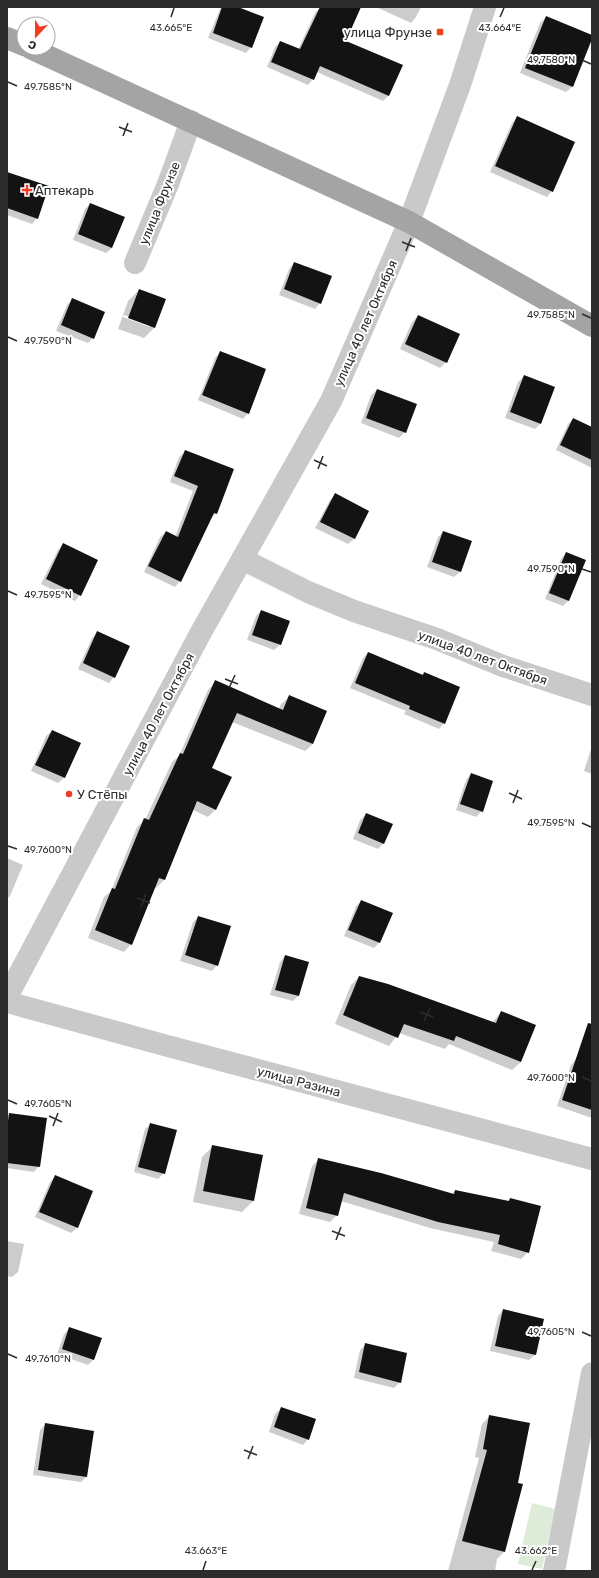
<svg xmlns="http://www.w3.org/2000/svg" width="599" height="1578" viewBox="0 0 599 1578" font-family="Rubik,sans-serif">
<rect width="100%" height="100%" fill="#fff"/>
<path fill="#deebd8" d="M 532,1503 L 555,1509 L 542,1569 L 518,1564 Z"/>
<path fill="#0003" fill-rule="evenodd" d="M 221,7 L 235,7 L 251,47 L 246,53 L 208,38 Z
M 320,7 L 345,41 L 402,65 L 388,96 L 383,101 L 317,72 L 313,79 L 308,85 L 267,67 L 275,47 L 280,42 L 298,50 L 315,13 Z
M 376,7 L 421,7 L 416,17 L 411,23 Z
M 546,17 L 592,36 L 572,87 L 566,92 L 520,73 L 540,23 Z
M 517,117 L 552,191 L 547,197 L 490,172 L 512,123 Z
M 7,175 L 37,218 L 32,224 L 7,215 Z
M 90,204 L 112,248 L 106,253 L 73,240 L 85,209 Z
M 294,263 L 320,303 L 315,309 L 279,295 L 289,269 Z
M 139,290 L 155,327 L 144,338 L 118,329 L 128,301 ZM 124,315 L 150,325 L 150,327 L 123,317 Z
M 72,300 L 93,338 L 88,343 L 56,331 L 67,305 Z
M 418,316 L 446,362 L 440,368 L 400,349 L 412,322 Z
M 220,352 L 248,413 L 243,419 L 198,400 L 215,358 Z
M 524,376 L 554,387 L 540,424 L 535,429 L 505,418 L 518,382 Z
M 377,390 L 405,432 L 399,438 L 361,423 L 371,395 Z
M 573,419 L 592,428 L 592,468 L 556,450 L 568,424 Z
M 185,452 L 216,513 L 210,519 L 180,581 L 175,587 L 144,572 L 160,537 L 166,532 L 175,537 L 193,491 L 170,482 L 179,457 Z
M 335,495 L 368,512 L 354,539 L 348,544 L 315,528 L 330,500 Z
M 443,532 L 460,572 L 454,577 L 427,567 L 438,537 Z
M 63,544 L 80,595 L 75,601 L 41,584 L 58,550 Z
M 566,553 L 568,601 L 563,606 L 545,599 L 561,559 Z
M 261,611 L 289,621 L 280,645 L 274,650 L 247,640 L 256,616 Z
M 98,632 L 114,677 L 109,683 L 78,669 L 92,638 Z
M 368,653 L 422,675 L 425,673 L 444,723 L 439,729 L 404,714 L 406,711 L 350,688 L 363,658 Z
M 215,682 L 279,709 L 281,704 L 289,697 L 313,744 L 305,751 L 232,722 L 211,769 L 216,809 L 208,817 L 193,810 L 164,880 L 156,888 L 154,887 L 131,944 L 124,952 L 88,938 L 104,897 L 111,891 L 137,827 L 145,820 L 172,762 L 179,756 L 208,690 Z
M 52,731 L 79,744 L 64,778 L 58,783 L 31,771 L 46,736 Z
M 592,746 L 592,774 L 584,771 Z
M 471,774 L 482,811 L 476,817 L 456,810 L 466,780 Z
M 366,814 L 384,843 L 378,849 L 353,839 L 360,820 Z
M 7,858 L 23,865 L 10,896 L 7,899 Z
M 362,901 L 391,914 L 379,943 L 374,948 L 344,936 L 356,906 Z
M 198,917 L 217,965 L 212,971 L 180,961 L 193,922 Z
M 285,956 L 298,996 L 293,1001 L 270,995 L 280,962 Z
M 359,977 L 492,1023 L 501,1012 L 521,1062 L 512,1070 L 449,1044 L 445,1049 L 399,1033 L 389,1046 L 335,1024 L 351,985 Z
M 576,1059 L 592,1065 L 592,1118 L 557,1106 L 571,1065 Z
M 10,1114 L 39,1166 L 34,1172 L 7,1168 L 7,1116 Z
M 151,1124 L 164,1173 L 158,1179 L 134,1172 L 145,1129 Z
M 213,1146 L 262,1156 L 253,1201 L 242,1212 L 193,1202 L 202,1157 Z
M 319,1159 L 452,1194 L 455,1191 L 507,1202 L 510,1199 L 528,1252 L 521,1259 L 491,1251 L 494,1242 L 430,1228 L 341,1201 L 337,1215 L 330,1222 L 299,1214 L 312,1166 Z
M 55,1177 L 92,1192 L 77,1228 L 71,1233 L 35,1217 L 50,1182 Z
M 7,1241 L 24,1244 L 18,1272 L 12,1277 L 7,1276 Z
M 503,1310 L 543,1320 L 535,1355 L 529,1360 L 490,1351 L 498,1316 Z
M 70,1328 L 94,1359 L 88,1365 L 57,1354 L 64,1334 Z
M 366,1344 L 400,1382 L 394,1388 L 354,1378 L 360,1350 Z
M 281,1408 L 308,1439 L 303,1445 L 269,1432 L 275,1414 Z
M 490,1416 L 504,1552 L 497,1559 L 495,1571 L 448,1571 L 479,1458 L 475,1457 L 482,1424 Z
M 46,1424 L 93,1432 L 86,1477 L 81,1482 L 33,1475 L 40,1430 Z"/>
<path fill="#131313" d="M 222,7 L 238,7 L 264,17 L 252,48 L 213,33 Z
M 320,7 L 361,7 L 346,41 L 403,65 L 389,96 L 320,66 L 314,80 L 271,62 L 280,41 L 300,49 Z
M 546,16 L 592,35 L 592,39 L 573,87 L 525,68 Z
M 517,116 L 575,142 L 553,192 L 495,166 Z
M 7,172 L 49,186 L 38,219 L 7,208 Z
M 90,203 L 125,217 L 112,248 L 78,234 Z
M 294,262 L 332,276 L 321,304 L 284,289 Z
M 139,289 L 166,299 L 155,328 L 128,318 Z
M 72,298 L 105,312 L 94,339 L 61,325 Z
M 418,315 L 460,334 L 447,363 L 405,344 Z
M 220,351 L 266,369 L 249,414 L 202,395 Z
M 524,375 L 555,387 L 541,424 L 510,412 Z
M 377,389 L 417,404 L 406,433 L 366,418 Z
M 573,418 L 592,427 L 592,460 L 560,445 Z
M 185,450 L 234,469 L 217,514 L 214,513 L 181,582 L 148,566 L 166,531 L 178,537 L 198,486 L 174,476 Z
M 335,493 L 369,511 L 355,539 L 320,522 Z
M 443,531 L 472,541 L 461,572 L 432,562 Z
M 63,543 L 98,560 L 81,596 L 46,579 Z
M 566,552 L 586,560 L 569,601 L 549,593 Z
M 261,610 L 290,621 L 281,645 L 252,635 Z
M 97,631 L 130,646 L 115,678 L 83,663 Z
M 368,652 L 423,675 L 424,672 L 460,687 L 445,724 L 409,709 L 410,706 L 355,683 Z
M 215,680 L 283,710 L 289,695 L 327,711 L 313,744 L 237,713 L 212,768 L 232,777 L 216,810 L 197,801 L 165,880 L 159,878 L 132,945 L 95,930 L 112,888 L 115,889 L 144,818 L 149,820 L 180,753 L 183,754 Z
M 52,730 L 81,743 L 65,778 L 35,765 Z
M 471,773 L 493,781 L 483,812 L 460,804 Z
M 366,813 L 393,824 L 384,844 L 358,833 Z
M 361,900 L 393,913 L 380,943 L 348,930 Z
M 198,916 L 231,926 L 218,966 L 185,955 Z
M 285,955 L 309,962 L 299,996 L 275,990 Z
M 359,976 L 388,984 L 496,1023 L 501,1011 L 536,1025 L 521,1062 L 456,1036 L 454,1041 L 404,1024 L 398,1038 L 343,1015 Z
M 588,1023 L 592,1024 L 592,1110 L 562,1100 Z
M 9,1113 L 47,1118 L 40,1167 L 7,1163 L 7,1130 Z
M 150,1123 L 177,1130 L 165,1174 L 138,1167 Z
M 212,1145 L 263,1155 L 254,1201 L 203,1191 Z
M 318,1158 L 381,1173 L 454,1194 L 455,1190 L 509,1201 L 510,1198 L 541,1206 L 529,1253 L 498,1244 L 500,1235 L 438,1222 L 344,1193 L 338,1216 L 306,1208 Z
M 55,1175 L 93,1191 L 78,1228 L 39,1212 Z
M 503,1309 L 544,1319 L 536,1355 L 495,1346 Z
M 69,1327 L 102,1338 L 94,1360 L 62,1349 Z
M 365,1343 L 407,1353 L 401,1383 L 359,1372 Z
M 281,1407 L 316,1419 L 309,1440 L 274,1427 Z
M 489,1415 L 530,1423 L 518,1483 L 523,1484 L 505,1552 L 462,1541 L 487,1450 L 483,1449 Z
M 45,1423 L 94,1431 L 87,1477 L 38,1470 Z"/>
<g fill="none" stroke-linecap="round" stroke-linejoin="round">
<path stroke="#c9c9c9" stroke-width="22" d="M 135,263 L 168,184 L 191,121
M 242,559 L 308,592 L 354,611 L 437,639 L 503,666 L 592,695
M 7,997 L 200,634 L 331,401 L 409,222 L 460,85 L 485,7
M 7,1002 L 164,1045 L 592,1159
M 554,1571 L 592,1373"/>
<path stroke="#a4a4a4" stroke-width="22" d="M 7,38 L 24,45
M 30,48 L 409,222 L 592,326"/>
</g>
<path fill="none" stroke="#2c2c2c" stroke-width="1.5" d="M 171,17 L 174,8M 500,17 L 504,8M 582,60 L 591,64M 8,82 L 17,86M 119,127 L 132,132M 123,136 L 128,123M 402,242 L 415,247M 406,251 L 411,238M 582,314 L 591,318M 8,337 L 17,341M 314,460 L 327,466M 318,469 L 323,456M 582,569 L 591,572M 8,591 L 17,595M 225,679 L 238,684M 229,688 L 235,675M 509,793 L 522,799M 513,803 L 518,790M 582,823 L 591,827M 8,846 L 17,849M 137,898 L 150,903M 141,907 L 146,894M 420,1012 L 433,1017M 424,1021 L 430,1008M 582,1077 L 591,1081M 8,1100 L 17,1104M 49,1116 L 62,1122M 53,1126 L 58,1113M 332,1231 L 345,1236M 336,1240 L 341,1227M 582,1332 L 591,1336M 8,1354 L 17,1358M 244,1450 L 257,1455M 248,1459 L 253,1446M 203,1570 L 206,1561M 532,1570 L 536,1561"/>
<g fill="#f23c20" stroke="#fff" stroke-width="1.5">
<rect x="436" y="28" width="8" height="8" rx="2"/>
<path d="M25 184h4v4h4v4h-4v4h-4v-4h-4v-4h4z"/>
<circle cx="69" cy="794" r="4"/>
</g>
<g text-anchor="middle" stroke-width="4" stroke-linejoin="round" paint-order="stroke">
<g font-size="13" fill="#2c2c2c" stroke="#fff" text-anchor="start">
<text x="432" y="37" text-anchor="end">улица Фрунзе</text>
<text x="35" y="195">Аптекарь</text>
<text x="77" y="799">У Стёпы</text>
</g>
<g font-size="13" fill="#2c2c2c" stroke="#fff">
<text transform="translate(159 203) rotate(-68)" y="5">улица Фрунзе</text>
<text transform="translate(365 323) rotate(-66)" y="5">улица 40 лет Октября</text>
<text transform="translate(483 657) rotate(20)" y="5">улица 40 лет Октября</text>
<text transform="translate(158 714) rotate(-62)" y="5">улица 40 лет Октября</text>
<text transform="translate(299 1081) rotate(15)" y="5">улица Разина</text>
</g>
</g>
<g font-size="10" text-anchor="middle" fill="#2c2c2c" stroke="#fff" stroke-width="4" stroke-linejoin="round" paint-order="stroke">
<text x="500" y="31">43.664°E</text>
<text x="171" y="31">43.665°E</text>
<text x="551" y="63">49.7580°N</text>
<text x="48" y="90">49.7585°N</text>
<text x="551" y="318">49.7585°N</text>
<text x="48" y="344">49.7590°N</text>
<text x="551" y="572">49.7590°N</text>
<text x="48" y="598">49.7595°N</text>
<text x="551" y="826">49.7595°N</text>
<text x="48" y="853">49.7600°N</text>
<text x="551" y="1081">49.7600°N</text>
<text x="48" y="1107">49.7605°N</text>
<text x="551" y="1335">49.7605°N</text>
<text x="48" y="1362">49.7610°N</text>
<text x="206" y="1554">43.663°E</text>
<text x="536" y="1554">43.662°E</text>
</g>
<rect width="599" height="1578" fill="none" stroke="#2c2c2c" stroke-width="16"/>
<g transform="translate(36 36) rotate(202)"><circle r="19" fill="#ffffff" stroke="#ababab"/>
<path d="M0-3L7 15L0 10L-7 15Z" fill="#f23c20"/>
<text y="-6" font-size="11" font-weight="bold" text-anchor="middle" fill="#2c2c2c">С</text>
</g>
</svg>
